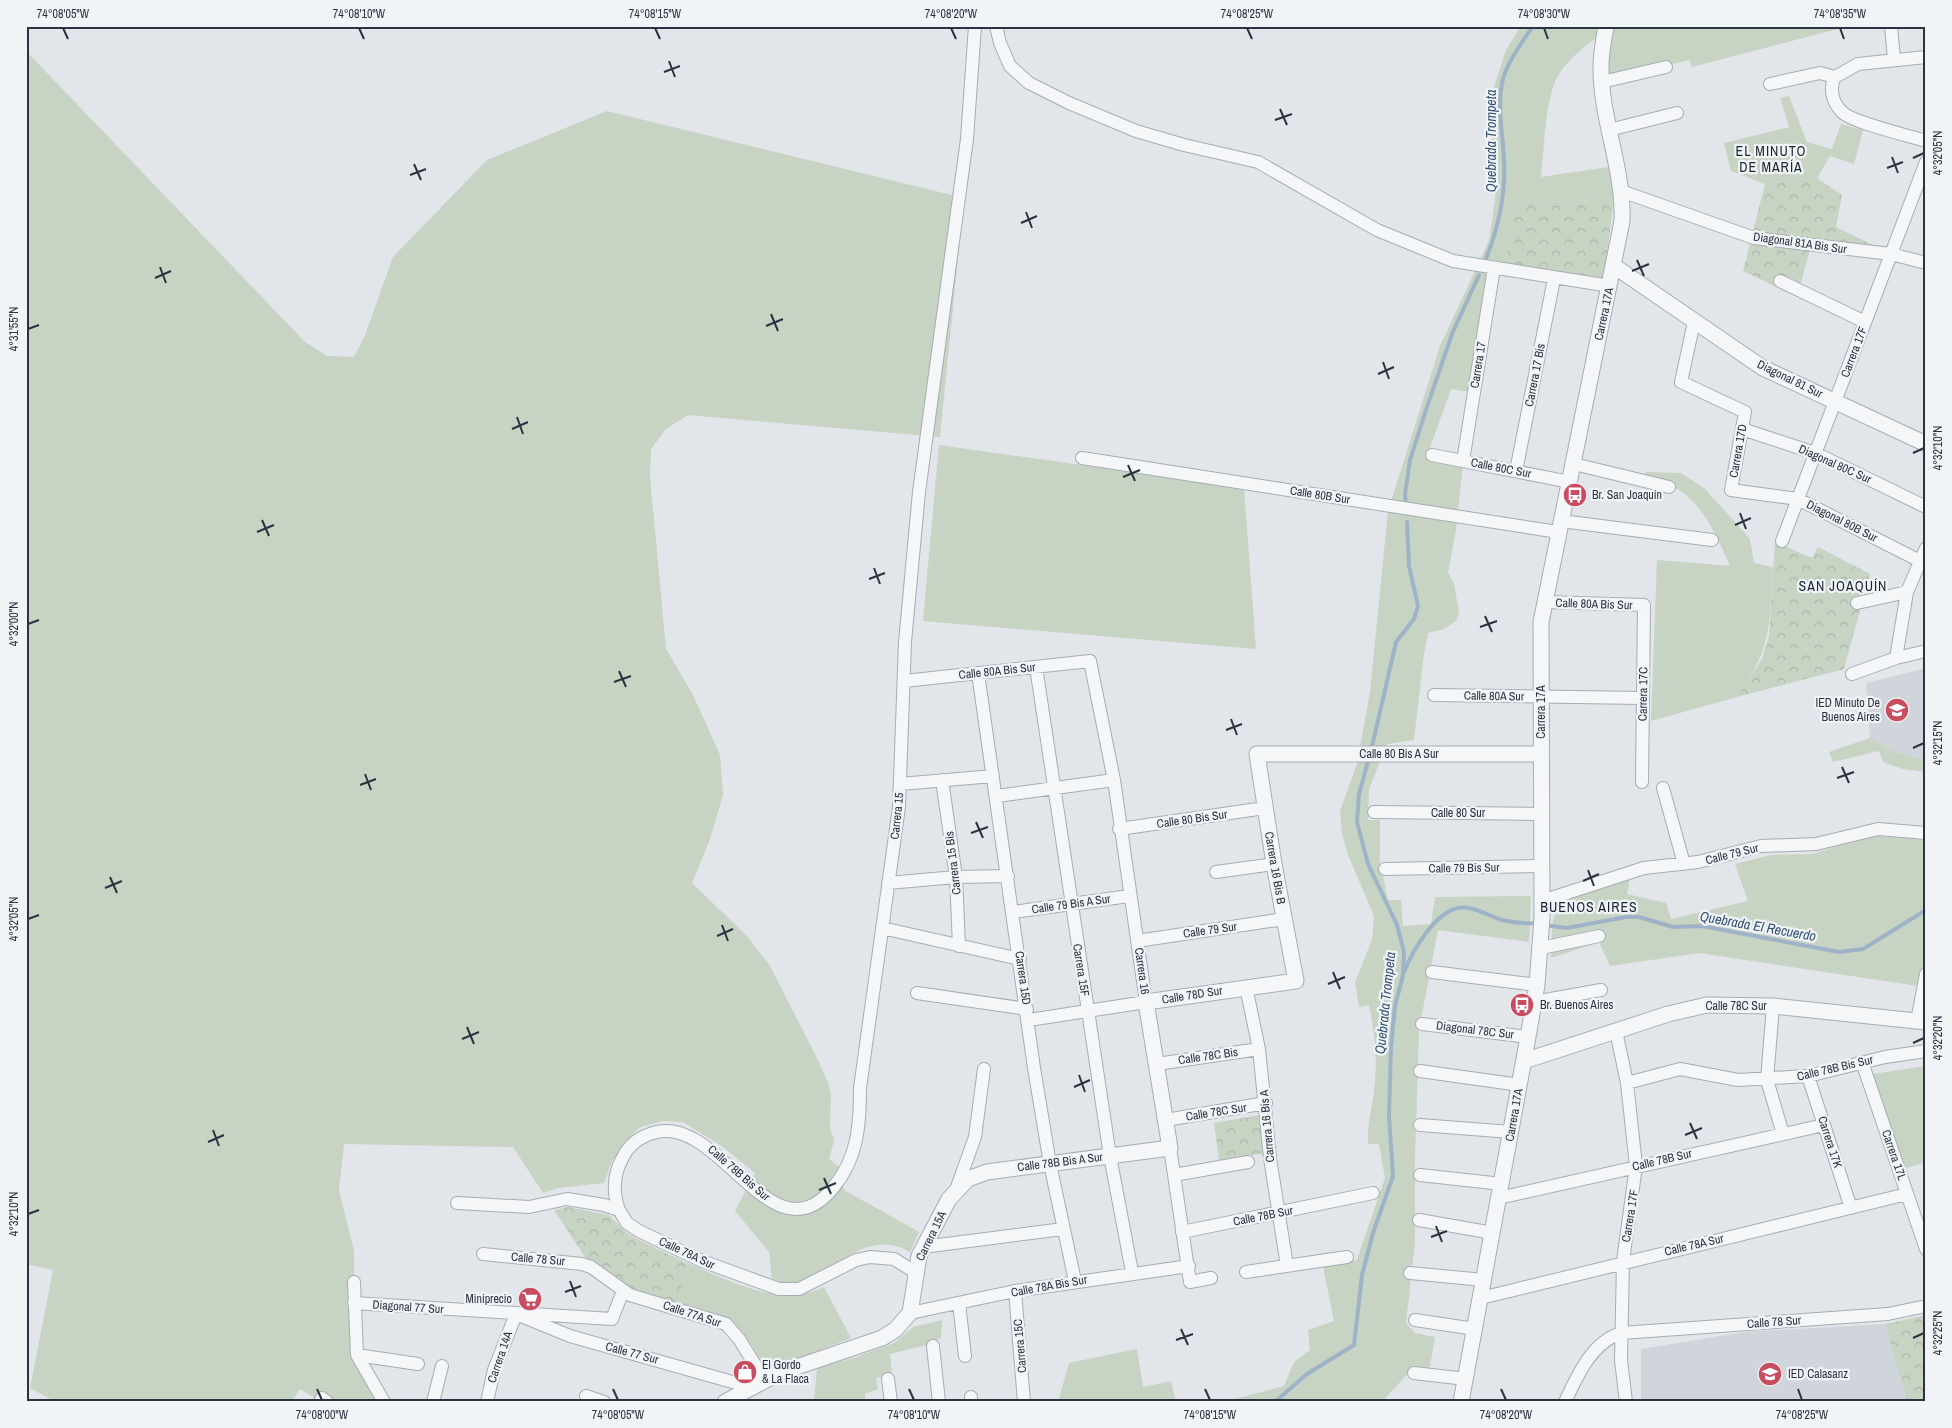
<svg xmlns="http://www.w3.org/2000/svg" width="1952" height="1428" viewBox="0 0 1952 1428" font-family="'Archivo Narrow',sans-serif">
<defs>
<pattern id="park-crowns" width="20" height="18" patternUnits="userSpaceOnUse" patternTransform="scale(1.25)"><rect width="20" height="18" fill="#c7d3c3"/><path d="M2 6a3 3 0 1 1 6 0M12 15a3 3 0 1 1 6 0" fill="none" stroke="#abb6a9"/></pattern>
</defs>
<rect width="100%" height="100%" fill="#e2e5ea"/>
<path fill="#d0d4db" d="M 1926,668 L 1926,760 L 1894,752 L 1870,738 L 1866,683 Z
M 1885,1324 L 1907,1402 L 1641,1402 L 1641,1349 L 1744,1332 Z"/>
<path fill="#c7d3c3" d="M 1521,26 L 1849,26 L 1692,67 L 1689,60 L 1596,82 L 1597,37 C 1583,48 1569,59 1559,74 C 1545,95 1544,152 1541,177 L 1609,167 L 1614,199 L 1516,203 L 1506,264 L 1500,264 L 1470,392 L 1451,389 L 1426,459 L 1463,465 L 1456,530 L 1448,572 L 1454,584 L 1459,613 L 1456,621 L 1444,629 L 1428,633 L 1424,654 L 1414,740 L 1387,744 L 1369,789 L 1368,820 L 1380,820 L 1380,863 L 1388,900 L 1401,900 L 1403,926 L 1431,924 L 1435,897 L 1531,896 L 1529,942 L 1438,930 L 1419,1030 L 1415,1158 L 1415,1242 L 1406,1323 L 1415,1333 L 1435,1337 L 1429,1372 L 1411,1370 L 1382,1402 L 1223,1402 L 1284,1386 L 1294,1362 L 1310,1350 L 1308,1330 L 1334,1321 L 1323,1266 L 1357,1260 L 1385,1178 L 1379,1144 L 1368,1144 C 1367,1125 1372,1109 1374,1090 C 1378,1060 1375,1034 1369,1005 L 1359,1007 L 1355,983 L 1372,939 L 1374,916 L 1348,855 L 1342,833 L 1340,811 L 1357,764 L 1370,692 L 1388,511 L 1440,346 L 1489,241 L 1498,178 L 1487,108 L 1506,50 Z
M 26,51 L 305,342 L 327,356 L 354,357 L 365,335 L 393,257 L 487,160 L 607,111 L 964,198 L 940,437 L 688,415 L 666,429 L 651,449 L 650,477 L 666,649 L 693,695 L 720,755 L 723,795 L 709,842 L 692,883 L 747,936 L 770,966 L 818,1060 L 829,1085 L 831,1094 L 830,1127 L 834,1141 L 829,1159 L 839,1167 L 844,1190 L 919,1232 L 910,1252 C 855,1220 820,1301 772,1279 L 769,1252 L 735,1211 L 755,1173 L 723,1147 L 683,1122 L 663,1121 L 638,1128 L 612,1161 L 604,1183 L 558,1188 L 543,1193 L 513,1147 L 344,1144 L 339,1190 L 354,1251 L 355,1359 L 382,1402 L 321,1402 L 300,1389 L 291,1402 L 56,1402 L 30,1388 L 53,1270 L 26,1264 Z
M 1789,96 L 1807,142 L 1832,149 L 1841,124 L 1863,130 L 1854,164 L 1830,156 L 1817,178 L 1765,184 L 1731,171 L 1724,143 L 1789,127 L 1780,98 Z
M 939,445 L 1244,488 L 1256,649 L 923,621 Z
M 1645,472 L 1681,473 L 1704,488 L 1750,539 L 1754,563 L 1773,567 C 1769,625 1773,647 1737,697 L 1651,721 L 1657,560 L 1730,566 C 1718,538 1703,503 1674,487 C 1665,482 1653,481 1644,478 Z
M 1870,738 L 1894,752 L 1926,760 L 1926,772 L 1903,769 L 1883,762 L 1879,751 L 1833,762 L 1829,752 Z
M 1879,836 L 1926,840 L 1926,969 L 1921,969 L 1918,986 L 1699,953 L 1610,966 L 1599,942 L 1551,958 C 1552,943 1550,925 1556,911 C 1564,893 1612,884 1630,878 L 1627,894 L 1666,903 L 1671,919 L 1748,901 L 1735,864 L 1771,855 L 1813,854 L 1854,840 Z
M 1926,1066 L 1926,1162 L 1906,1168 L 1866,1075 Z
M 687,1263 C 729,1280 779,1309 824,1287 L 851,1338 L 767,1371 L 751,1344 L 729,1320 L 678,1303 Z
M 942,1320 L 941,1338 L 927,1345 L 890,1354 L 892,1375 L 876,1378 L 878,1389 L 865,1394 L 865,1402 L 814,1402 L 817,1368 L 856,1357 L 894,1343 L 913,1327 Z
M 1137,1349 L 1143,1387 L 1171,1381 L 1176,1402 L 1058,1402 L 1069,1363 Z"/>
<path fill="url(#park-crowns)" d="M 1817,178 L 1842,195 L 1836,227 L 1881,249 L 1813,238 L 1797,297 L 1743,271 L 1765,184 Z
M 1614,199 L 1604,278 L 1506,264 L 1516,203 Z
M 1775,542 L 1812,558 L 1818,547 L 1870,574 L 1844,669 L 1737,697 L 1762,659 L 1769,636 Z
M 1260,1115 L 1266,1153 L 1219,1160 L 1214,1123 Z
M 568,1207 L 609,1215 L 627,1233 L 637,1239 L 687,1263 L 678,1303 L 635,1291 L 602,1268 L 589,1263 L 554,1210 Z
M 1926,1315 L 1926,1402 L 1907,1402 L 1885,1324 Z"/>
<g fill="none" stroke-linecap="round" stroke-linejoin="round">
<path stroke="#9fb3c8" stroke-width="4" d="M 1485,261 C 1498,229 1506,195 1504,160 C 1503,135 1497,108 1502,83 C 1506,63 1522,43 1533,26
M 1406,506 L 1405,494 L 1410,460 L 1426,410 L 1452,334 L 1479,275
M 1371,751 L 1396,642 L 1414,619 L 1418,606 L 1409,566 L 1407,522
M 1544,925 L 1567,928 L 1626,917 L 1639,917 L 1673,927 L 1702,926 L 1839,952 L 1863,949 L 1926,910
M 1404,972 C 1412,952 1434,913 1458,908 C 1473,905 1488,916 1502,920 C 1514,923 1526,923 1537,924
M 1275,1402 L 1307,1374 L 1354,1345 L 1362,1275 L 1373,1233 L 1393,1176 L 1389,1116 L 1391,1047 L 1395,1006 L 1403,975 L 1404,952 L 1397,925 L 1368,864 L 1357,822 L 1359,794 L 1369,758"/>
<g stroke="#a7acb4" stroke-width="14">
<path id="minor" d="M 996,26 L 1000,43 L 1010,66 L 1029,83 L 1069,103 L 1136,131 L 1184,145 L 1258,162 L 1377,230 L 1453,261 L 1610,286
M 1891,26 L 1894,59
M 1835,77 C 1829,88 1832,102 1842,112 C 1851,122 1910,136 1926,141
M 1835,77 L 1858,64 L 1926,57
M 1602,82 L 1666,67
M 1770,84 L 1820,73 L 1835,77
M 1609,130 L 1677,113
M 1621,191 L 1754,238 L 1891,254 L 1926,263
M 1780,281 L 1865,322
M 1694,322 L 1681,382 L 1745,412 L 1731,490 L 1798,499 L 1920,561
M 1742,429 L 1815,453 L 1926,507
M 1432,455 L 1570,482
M 1082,458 L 1558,532
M 1463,461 L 1494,268
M 1574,464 L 1669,487
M 1516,471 L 1554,279
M 1561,521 L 1712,540
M 1782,541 L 1926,162
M 1545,602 L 1644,605 L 1642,782
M 1857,603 L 1907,592
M 1896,658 L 1907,592 L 1926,548
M 1036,667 L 1110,1156 L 1132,1272
M 978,673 L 1034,1068 L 1050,1164 L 1075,1281
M 1852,674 L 1896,658 L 1926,651
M 904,681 L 1090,661 L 1114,780 L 1146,1002 L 1029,1020
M 1434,695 L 1643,698
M 942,780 L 956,877 L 959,946
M 900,784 L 993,776
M 1663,788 L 1684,864
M 997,796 L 1114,780
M 1374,812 L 1542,814
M 1119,829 L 1265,808
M 1385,869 L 1542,866
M 1216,872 L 1274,864
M 888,883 L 956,877 L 1008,876
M 1542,901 L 1644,868 L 1698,862 L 1761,846 L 1816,844 L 1878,829 L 1926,833
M 1013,912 L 1129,896
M 882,928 L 1020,959
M 1137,941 L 1284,919
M 1541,948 L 1599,936
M 1432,972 L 1537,985
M 1246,987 L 1259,1049 L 1270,1158 L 1287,1266
M 917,993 L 1027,1009
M 1534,1002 L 1601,990
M 1773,1006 L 1767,1080 L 1783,1134
M 1917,1021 L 1926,974
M 1422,1024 L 1528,1037
M 1616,1031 L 1627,1083 L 1636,1166 L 1623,1261 L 1621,1360 L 1626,1402
M 1862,1062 L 1926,1249
M 1157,1064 L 1259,1049
M 1420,1071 L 1520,1085
M 1808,1076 L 1851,1208
M 1627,1083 L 1680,1069 L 1738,1080 L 1808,1076 L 1885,1057 L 1926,1051
M 1166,1120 L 1266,1103
M 1420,1125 L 1511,1132
M 1170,1148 L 1190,1282 L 1211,1278
M 1174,1175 L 1248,1162
M 1420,1175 L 1502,1184
M 956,1190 L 975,1137 L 984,1069
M 1499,1198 L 1824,1125
M 457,1203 L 529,1207 L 567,1199 L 604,1205 L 619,1210 L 627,1223 L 639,1231 L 702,1261 L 779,1289 L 799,1289 L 856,1260 L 870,1257 L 894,1259 L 915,1272
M 619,1210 C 613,1194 613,1175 622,1159 C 628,1146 639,1137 653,1133 C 720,1112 771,1263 833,1188 C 858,1158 860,1125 860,1088 L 899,807 L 905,642 L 919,492 L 967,139 L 975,26
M 1419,1220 L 1493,1233
M 1182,1232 L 1373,1193
M 923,1247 L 1063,1229
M 483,1254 L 582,1264 L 591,1267 L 630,1295 L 726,1324 L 739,1339 L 764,1379
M 1246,1272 L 1347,1257
M 1410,1273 L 1484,1280
M 354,1282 L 357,1355 L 384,1402
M 1015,1291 L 1024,1402
M 1481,1298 L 1907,1194
M 354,1303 L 612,1319 L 623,1291
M 959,1303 L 965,1356
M 910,1313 L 1015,1291 L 1189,1266
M 1415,1320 L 1475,1329
M 933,1346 L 939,1402
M 357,1355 L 418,1364
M 1414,1373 L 1466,1379
M 888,1379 L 891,1402
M 586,1396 L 604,1402
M 971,1397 L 971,1402
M 320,1402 L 322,1398 L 327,1402
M 433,1402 L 442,1366
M 487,1402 L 494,1370 L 516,1314 L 570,1336 L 750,1387
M 1565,1402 C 1577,1376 1592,1342 1621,1333 L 1888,1314 L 1926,1306"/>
</g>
<g stroke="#a7acb4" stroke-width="17">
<path id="tertiary" d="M 1614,266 L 1763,368 L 1926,444
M 1524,1061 L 1668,1014 L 1707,1005 L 1773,1006 L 1926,1022
M 725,1402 L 779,1373 L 882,1338 L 895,1330 L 910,1313 L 919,1256 L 949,1199 L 968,1179 L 987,1172 L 1170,1148 L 1146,1002 L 1296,981 L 1274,864 L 1257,754 L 1541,754
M 1461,1402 L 1528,1037 L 1537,985 L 1542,917 L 1541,622 L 1622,221 C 1624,168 1600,118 1601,65 C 1601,52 1604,39 1606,26"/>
</g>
<use href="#minor" stroke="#f4f6f8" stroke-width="12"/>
<use href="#tertiary" stroke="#f4f6f8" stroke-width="15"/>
</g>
<path fill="none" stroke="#2b3341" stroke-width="2" d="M 63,28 L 68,39M 359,28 L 364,39M 655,28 L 660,39M 951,28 L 956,39M 1247,28 L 1252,39M 1544,28 L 1548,39M 1840,28 L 1844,39M 669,61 L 675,77M 664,72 L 680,66M 1280,109 L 1287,125M 1275,120 L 1292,114M 1892,157 L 1898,173M 1913,158 L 1924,153M 414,164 L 421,180M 1887,168 L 1903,162M 410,175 L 426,169M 1026,212 L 1032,228M 1021,223 L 1037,216M 1637,260 L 1644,276M 160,267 L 166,283M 1632,271 L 1649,264M 155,278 L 171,271M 771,314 L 778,331M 766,326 L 783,319M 28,329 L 39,325M 1383,362 L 1389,379M 1378,374 L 1394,367M 517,417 L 523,434M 512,429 L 528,422M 1913,453 L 1924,448M 1128,465 L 1135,481M 1123,477 L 1140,470M 1740,513 L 1746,529M 262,520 L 269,536M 1735,525 L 1751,518M 257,532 L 274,525M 874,568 L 880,584M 869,579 L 885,573M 1485,616 L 1492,632M 28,624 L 39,620M 1480,627 L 1497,621M 619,671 L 626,687M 614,682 L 631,676M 1231,719 L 1237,735M 1226,730 L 1242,724M 1913,748 L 1924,743M 1842,767 L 1849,783M 365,774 L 371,790M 1837,778 L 1854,772M 360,785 L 376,779M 976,822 L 983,838M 971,833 L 988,827M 1588,870 L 1594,886M 110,877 L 117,893M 1583,881 L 1599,874M 105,888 L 122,881M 28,919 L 39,915M 722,925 L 728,941M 717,936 L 733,929M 1333,972 L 1340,989M 1328,984 L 1345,977M 467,1027 L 474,1044M 462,1039 L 479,1032M 1913,1043 L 1924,1038M 1079,1075 L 1085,1092M 1074,1087 L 1090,1080M 1690,1123 L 1697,1139M 213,1130 L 219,1146M 1685,1135 L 1702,1128M 208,1142 L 224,1135M 824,1178 L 831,1194M 819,1190 L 836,1183M 28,1214 L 39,1210M 1436,1226 L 1442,1242M 1431,1237 L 1447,1231M 570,1281 L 576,1297M 565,1292 L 581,1286M 1181,1329 L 1188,1345M 1913,1338 L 1924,1333M 1176,1340 L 1193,1334M 317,1389 L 322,1400M 613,1389 L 618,1400M 909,1389 L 914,1400M 1205,1389 L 1210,1400M 1501,1389 L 1506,1400M 1798,1389 L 1802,1400"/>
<defs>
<g id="bus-disc" transform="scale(1.25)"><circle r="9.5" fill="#c84d60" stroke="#f1f4f7"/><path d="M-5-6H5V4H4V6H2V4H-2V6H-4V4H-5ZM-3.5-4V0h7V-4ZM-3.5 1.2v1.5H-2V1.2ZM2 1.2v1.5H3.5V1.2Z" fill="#fff"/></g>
<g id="school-disc" transform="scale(1.25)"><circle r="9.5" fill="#c84d60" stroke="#f1f4f7"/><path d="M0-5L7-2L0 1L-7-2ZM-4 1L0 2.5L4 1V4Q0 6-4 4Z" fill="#fff"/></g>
<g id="supermarket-disc" transform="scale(1.25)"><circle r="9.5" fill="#c84d60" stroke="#f1f4f7"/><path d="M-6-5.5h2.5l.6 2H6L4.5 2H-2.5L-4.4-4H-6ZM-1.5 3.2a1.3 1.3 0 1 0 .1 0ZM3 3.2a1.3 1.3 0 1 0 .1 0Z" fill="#fff"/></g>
<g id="shop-disc" transform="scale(1.25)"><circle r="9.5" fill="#c84d60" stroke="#f1f4f7"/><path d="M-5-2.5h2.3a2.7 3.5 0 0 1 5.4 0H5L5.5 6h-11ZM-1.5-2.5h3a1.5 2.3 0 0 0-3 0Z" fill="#fff"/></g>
</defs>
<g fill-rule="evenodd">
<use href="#bus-disc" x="1575" y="495"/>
<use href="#school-disc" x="1897" y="710"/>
<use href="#bus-disc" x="1522" y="1005"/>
<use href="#supermarket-disc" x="530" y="1299"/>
<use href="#shop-disc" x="745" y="1372"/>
<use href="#school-disc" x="1770" y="1374"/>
</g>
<g text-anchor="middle" stroke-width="4.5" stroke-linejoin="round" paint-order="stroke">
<g font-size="12" fill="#2b3341" stroke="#f1f4f7">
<text transform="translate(1800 243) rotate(8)" y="4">Diagonal 81A Bis Sur</text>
<text transform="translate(1604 314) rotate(-78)" y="4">Carrera 17A</text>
<text transform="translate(1854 352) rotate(-69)" y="4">Carrera 17F</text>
<text transform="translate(1478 365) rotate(-81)" y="4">Carrera 17</text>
<text transform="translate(1535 375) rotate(-79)" y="4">Carrera 17 Bis</text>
<text transform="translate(1790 379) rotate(26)" y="4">Diagonal 81 Sur</text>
<text transform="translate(1738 451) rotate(-80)" y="4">Carrera 17D</text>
<text transform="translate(1835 464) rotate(24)" y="4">Diagonal 80C Sur</text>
<text transform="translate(1501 468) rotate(11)" y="4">Calle 80C Sur</text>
<text transform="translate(1320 495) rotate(9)" y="4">Calle 80B Sur</text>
<text transform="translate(1842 521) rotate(27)" y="4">Diagonal 80B Sur</text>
<text transform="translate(1594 604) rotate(2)" y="4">Calle 80A Bis Sur</text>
<text transform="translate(997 671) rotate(-6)" y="4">Calle 80A Bis Sur</text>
<text transform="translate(1643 694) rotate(-89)" y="4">Carrera 17C</text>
<text transform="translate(1494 696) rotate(1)" y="4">Calle 80A Sur</text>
<text transform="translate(1541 712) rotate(-90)" y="4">Carrera 17A</text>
<text x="1399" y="758">Calle 80 Bis A Sur</text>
<text x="1458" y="817">Calle 80 Sur</text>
<text transform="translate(897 816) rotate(-84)" y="4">Carrera 15</text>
<text transform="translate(1192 819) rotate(-8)" y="4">Calle 80 Bis Sur</text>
<text transform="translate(1732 854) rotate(-14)" y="4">Calle 79 Sur</text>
<text transform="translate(953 863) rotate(-97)" y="4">Carrera 15 Bis</text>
<text transform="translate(1275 868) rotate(80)" y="4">Carrera 16 Bis B</text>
<text transform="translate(1464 868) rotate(-1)" y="4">Calle 79 Bis Sur</text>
<text transform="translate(1071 904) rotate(-8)" y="4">Calle 79 Bis A Sur</text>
<text transform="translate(1210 930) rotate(-8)" y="4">Calle 79 Sur</text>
<text transform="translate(1081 970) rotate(81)" y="4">Carrera 15F</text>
<text transform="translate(1142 971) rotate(82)" y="4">Carrera 16</text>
<text transform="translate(1023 978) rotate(82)" y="4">Carrera 15D</text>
<text transform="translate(1192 995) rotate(-9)" y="4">Calle 78D Sur</text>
<text x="1736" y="1010">Calle 78C Sur</text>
<text transform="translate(1475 1030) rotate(7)" y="4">Diagonal 78C Sur</text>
<text transform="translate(1208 1056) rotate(-8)" y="4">Calle 78C Bis</text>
<text transform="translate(1835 1068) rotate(-13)" y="4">Calle 78B Bis Sur</text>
<text transform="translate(1216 1112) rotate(-9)" y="4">Calle 78C Sur</text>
<text transform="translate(1514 1115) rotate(-80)" y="4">Carrera 17A</text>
<text transform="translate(1267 1126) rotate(-95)" y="4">Carrera 16 Bis A</text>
<text transform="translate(1830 1142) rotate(72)" y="4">Carrera 17K</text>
<text transform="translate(1894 1155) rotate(71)" y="4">Carrera 17L</text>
<text transform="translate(1662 1160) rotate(-13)" y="4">Calle 78B Sur</text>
<text transform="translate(1060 1162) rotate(-7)" y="4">Calle 78B Bis A Sur</text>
<text transform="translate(739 1173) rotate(41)" y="4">Calle 78B Bis Sur</text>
<text transform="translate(1263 1216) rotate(-11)" y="4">Calle 78B Sur</text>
<text transform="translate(1630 1216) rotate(-81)" y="4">Carrera 17F</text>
<text transform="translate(931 1236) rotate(-64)" y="4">Carrera 15A</text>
<text transform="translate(1694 1245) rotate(-13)" y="4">Calle 78A Sur</text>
<text transform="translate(687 1253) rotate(25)" y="4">Calle 78A Sur</text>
<text transform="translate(538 1259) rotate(5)" y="4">Calle 78 Sur</text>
<text transform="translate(1049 1286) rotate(-10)" y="4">Calle 78A Bis Sur</text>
<text transform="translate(408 1307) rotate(4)" y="4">Diagonal 77 Sur</text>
<text transform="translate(692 1314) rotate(18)" y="4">Calle 77A Sur</text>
<text transform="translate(1774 1322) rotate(-4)" y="4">Calle 78 Sur</text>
<text transform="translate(1020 1346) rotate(-95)" y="4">Carrera 15C</text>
<text transform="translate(632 1353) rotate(15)" y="4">Calle 77 Sur</text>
<text transform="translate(500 1357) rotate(-71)" y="4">Carrera 14A</text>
</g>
<g font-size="12" fill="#2b3341" stroke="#f1f4f7" text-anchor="start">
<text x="1592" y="499">Br. San Joaquín</text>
<text x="1880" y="707" text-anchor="end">IED Minuto De<tspan x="1880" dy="14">Buenos Aires</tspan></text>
<text x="1540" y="1009">Br. Buenos Aires</text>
<text x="512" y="1303" text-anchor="end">Miniprecio</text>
<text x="762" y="1369">El Gordo<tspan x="762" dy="14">&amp; La Flaca</tspan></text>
<text x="1788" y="1378">IED Calasanz</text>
</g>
<g font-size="14" font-style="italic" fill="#365273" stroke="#f1f4f7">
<text transform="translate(1491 141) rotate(-90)" y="5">Quebrada Trompeta</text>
<text transform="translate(1758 926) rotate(10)" y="5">Quebrada El Recuerdo</text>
<text transform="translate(1385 1003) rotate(-84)" y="5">Quebrada Trompeta</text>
</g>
<g font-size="14" letter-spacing="1" fill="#1d2432" stroke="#f1f4f7">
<text x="1771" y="156">EL MINUTO<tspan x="1771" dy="16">DE MARÍA</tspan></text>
<text x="1843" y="591">SAN JOAQUÍN</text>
<text x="1589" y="912">BUENOS AIRES</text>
</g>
</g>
<rect width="1952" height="1428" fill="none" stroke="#f1f4f7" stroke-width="55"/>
<rect x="28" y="28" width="1896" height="1372" fill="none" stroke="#2b3341" stroke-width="2"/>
<g font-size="12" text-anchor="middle" fill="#2b3341">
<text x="63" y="18">74°08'05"W</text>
<text x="359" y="18">74°08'10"W</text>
<text x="655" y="18">74°08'15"W</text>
<text x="951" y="18">74°08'20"W</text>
<text x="1247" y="18">74°08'25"W</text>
<text x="1544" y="18">74°08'30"W</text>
<text x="1840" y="18">74°08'35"W</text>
<text transform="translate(1938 153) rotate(-90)" y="4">4°32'05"N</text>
<text transform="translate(14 329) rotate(-90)" y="4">4°31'55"N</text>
<text transform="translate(1938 448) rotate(-90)" y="4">4°32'10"N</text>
<text transform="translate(14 624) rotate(-90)" y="4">4°32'00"N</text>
<text transform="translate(1938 743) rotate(-90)" y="4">4°32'15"N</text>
<text transform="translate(14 919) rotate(-90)" y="4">4°32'05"N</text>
<text transform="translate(1938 1038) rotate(-90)" y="4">4°32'20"N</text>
<text transform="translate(14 1214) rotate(-90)" y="4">4°32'10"N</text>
<text transform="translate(1938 1333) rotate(-90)" y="4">4°32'25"N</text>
<text x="322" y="1419">74°08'00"W</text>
<text x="618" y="1419">74°08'05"W</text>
<text x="914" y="1419">74°08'10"W</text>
<text x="1210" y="1419">74°08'15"W</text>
<text x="1506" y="1419">74°08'20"W</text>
<text x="1802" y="1419">74°08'25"W</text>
</g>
</svg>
